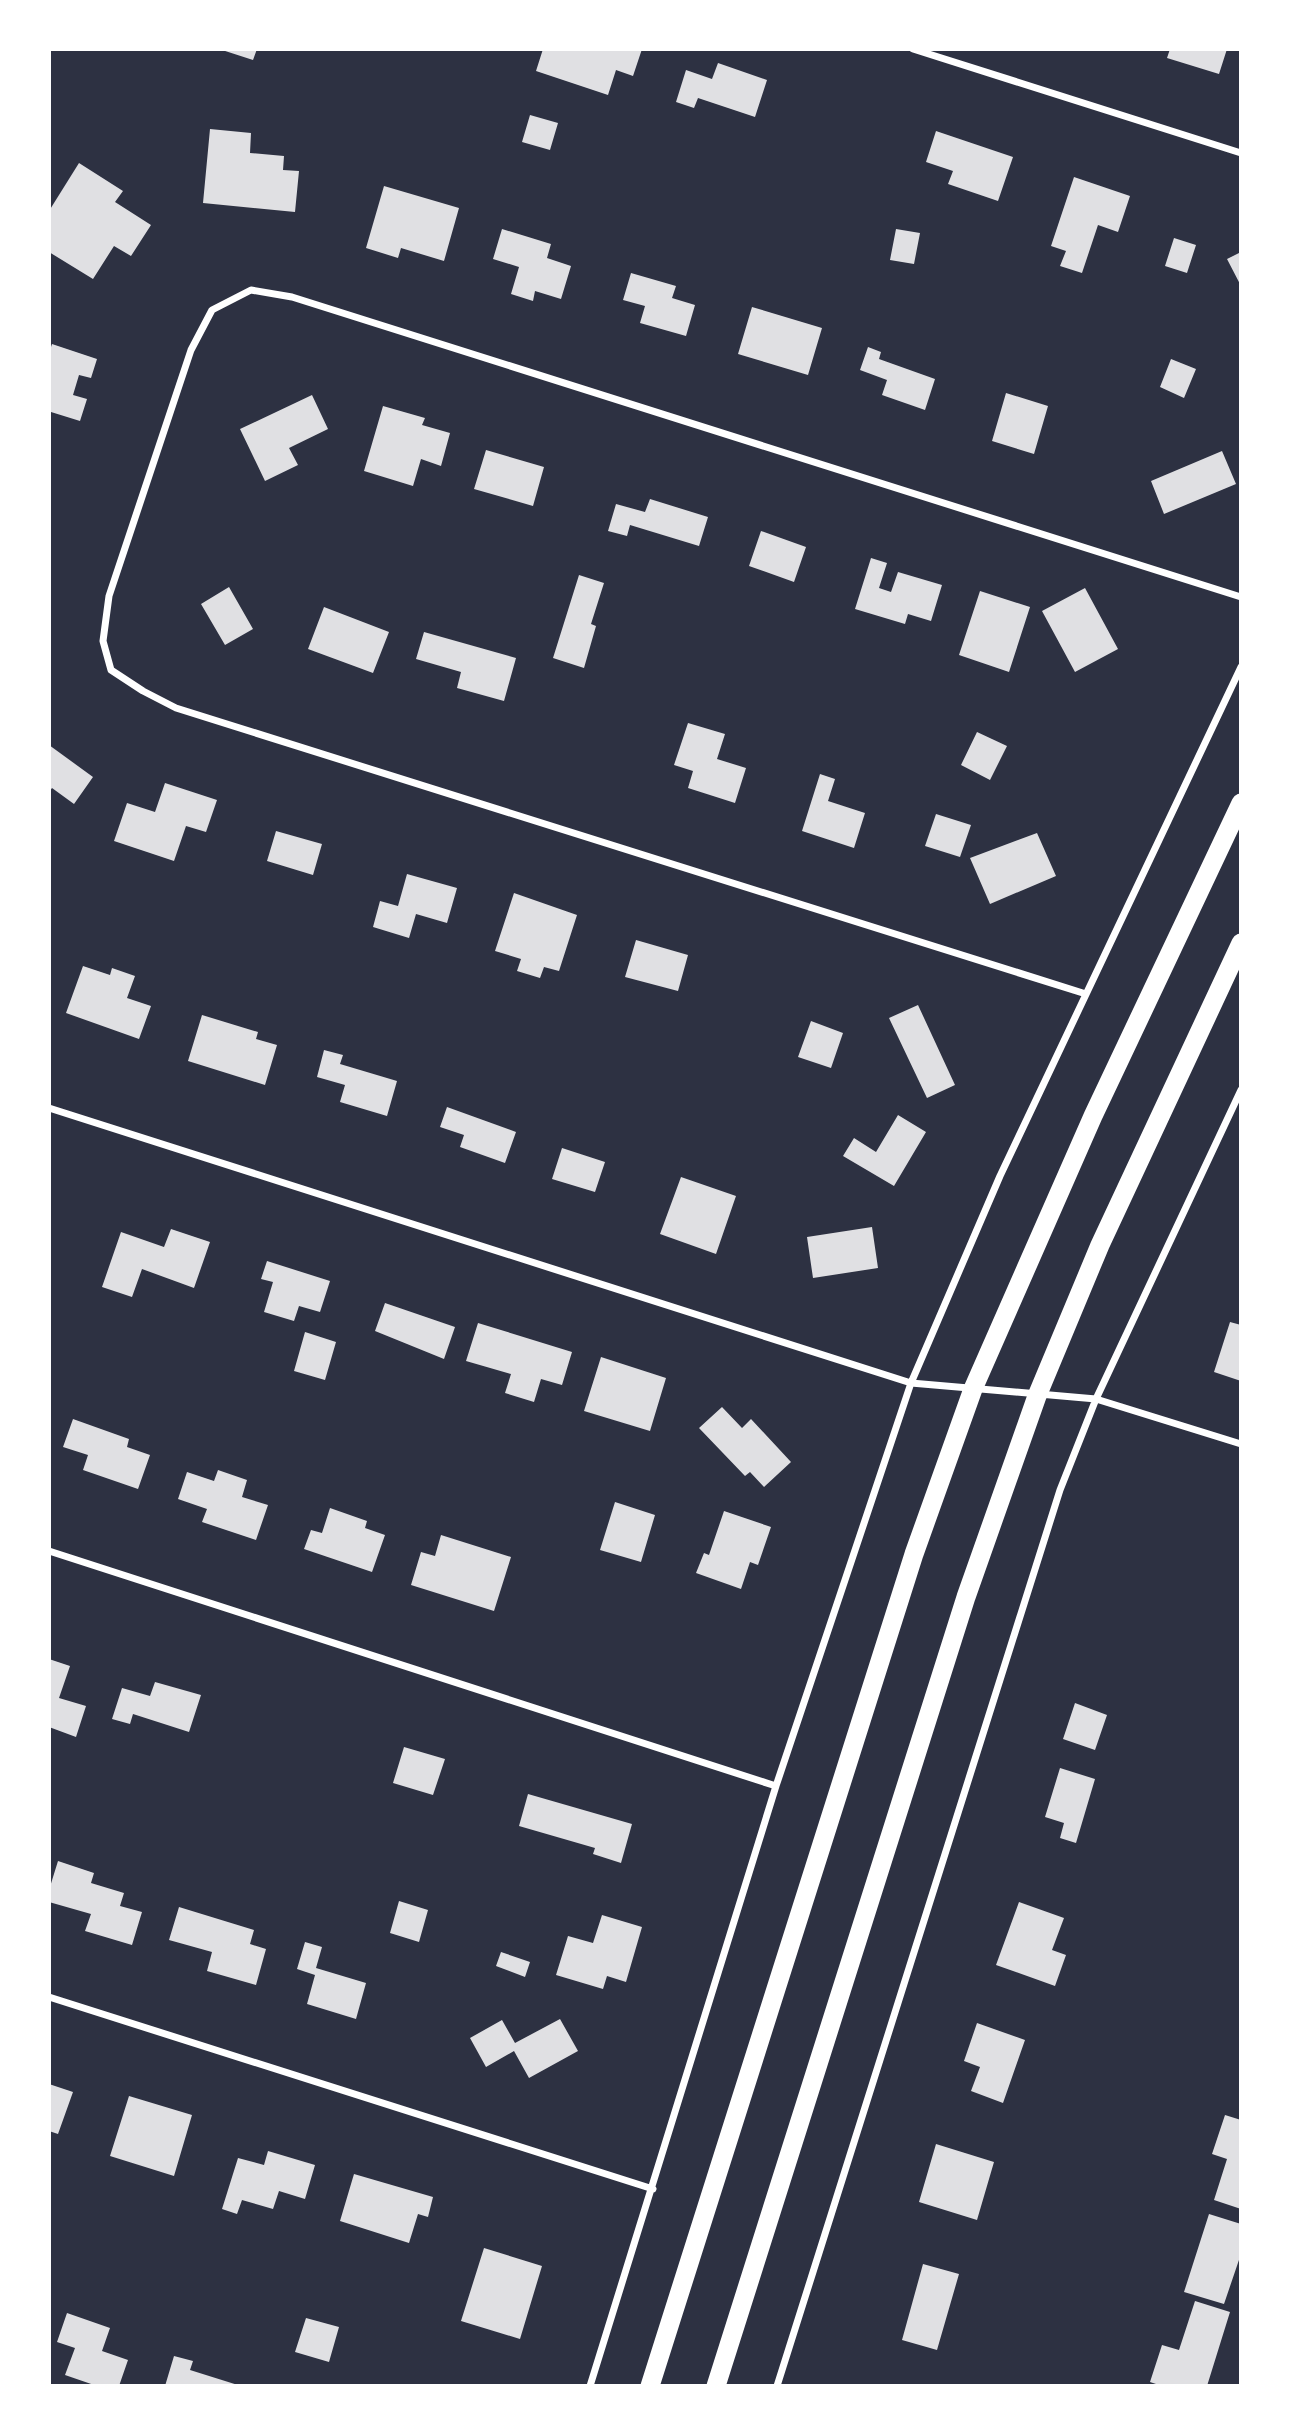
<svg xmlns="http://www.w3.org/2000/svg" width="1290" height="2435" viewBox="0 0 1290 2435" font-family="Overpass,sans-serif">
<rect width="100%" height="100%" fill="#2d3142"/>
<path fill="#e0e0e3" d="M 219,49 L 257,49 L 253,60 Z
M 543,49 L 642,49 L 633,76 L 616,70 L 608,95 L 536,71 Z
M 1170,49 L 1227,49 L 1219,74 L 1167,58 Z
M 718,63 L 767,80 L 755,117 L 698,98 L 694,108 L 676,102 L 686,70 L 712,79 Z
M 530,115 L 558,123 L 550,150 L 522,142 Z
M 210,129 L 251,133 L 250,153 L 284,156 L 283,170 L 299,171 L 295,212 L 203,203 Z
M 936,131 L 1013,157 L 998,201 L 948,184 L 953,171 L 926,162 Z
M 79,163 L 123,191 L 115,202 L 151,225 L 131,256 L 114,246 L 93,279 L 49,252 L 49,211 Z
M 1074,177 L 1130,196 L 1118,232 L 1098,225 L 1082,273 L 1060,266 L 1066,251 L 1051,246 Z
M 384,186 L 459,208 L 444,261 L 401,248 L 398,258 L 366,248 Z
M 502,229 L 551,244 L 547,258 L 571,266 L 561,299 L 535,291 L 533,301 L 511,294 L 519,267 L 493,259 Z
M 896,229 L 920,233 L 914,264 L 890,260 Z
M 1174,238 L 1196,245 L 1187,273 L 1165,266 Z
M 1241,252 L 1241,286 L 1227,259 Z
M 631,273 L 676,286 L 672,298 L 695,305 L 686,336 L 640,323 L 645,306 L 623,300 Z
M 752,307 L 822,328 L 808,375 L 738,354 Z
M 52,344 L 97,359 L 91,378 L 79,375 L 73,395 L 87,399 L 80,421 L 51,412 L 49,417 L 49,353 Z
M 868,347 L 881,352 L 879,359 L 935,379 L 925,410 L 882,395 L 887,380 L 860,370 Z
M 1171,359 L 1196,369 L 1184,398 L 1160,387 Z
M 1006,393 L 1048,406 L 1034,454 L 992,441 Z
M 312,395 L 328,429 L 289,448 L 298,465 L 265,481 L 240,429 Z
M 383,406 L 425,418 L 422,425 L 450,433 L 441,466 L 421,459 L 413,486 L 364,471 Z
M 486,450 L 544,467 L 533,506 L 474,489 Z
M 1222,451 L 1236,484 L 1164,514 L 1151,481 Z
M 650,499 L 708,517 L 699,546 L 630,525 L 627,536 L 608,531 L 616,504 L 645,512 Z
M 761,531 L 806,547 L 794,582 L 749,566 Z
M 871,558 L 887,563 L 879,588 L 891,592 L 898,572 L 942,585 L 931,621 L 908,614 L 905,624 L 855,609 Z
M 579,575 L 604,583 L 591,624 L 596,626 L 584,668 L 553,658 Z
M 229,587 L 253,629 L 225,645 L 201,604 Z
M 1085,588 L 1118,649 L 1075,672 L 1042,611 Z
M 980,591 L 1030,607 L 1009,672 L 959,655 Z
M 324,607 L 389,632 L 373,673 L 308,649 Z
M 424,632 L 516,658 L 504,701 L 457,688 L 461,672 L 416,659 Z
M 688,723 L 725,734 L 717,759 L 746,768 L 735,803 L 688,788 L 693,771 L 674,765 Z
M 977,732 L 1007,746 L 990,780 L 961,765 Z
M 49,745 L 93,777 L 74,804 L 52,788 L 49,792 Z
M 820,774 L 835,779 L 828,801 L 865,813 L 854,848 L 802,831 Z
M 165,783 L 217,800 L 206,832 L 186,826 L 174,861 L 114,841 L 127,803 L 155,812 Z
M 936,814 L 971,825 L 960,857 L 925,846 Z
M 276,831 L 322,844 L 313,875 L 267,861 Z
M 1037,833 L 1056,876 L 990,904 L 970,858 Z
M 407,874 L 457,888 L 447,923 L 416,914 L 409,938 L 373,927 L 380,901 L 398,906 Z
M 514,893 L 577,915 L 559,971 L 544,967 L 540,978 L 517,971 L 521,959 L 495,951 Z
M 636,940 L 688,955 L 678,991 L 625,977 Z
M 83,966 L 110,975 L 112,968 L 135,976 L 127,998 L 151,1006 L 139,1039 L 66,1013 Z
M 918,1005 L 955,1085 L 927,1098 L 889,1018 Z
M 202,1015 L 258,1032 L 256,1039 L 277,1045 L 265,1085 L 188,1061 Z
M 811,1021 L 843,1033 L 831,1068 L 798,1057 Z
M 324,1050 L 343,1055 L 340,1064 L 397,1081 L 387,1116 L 340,1102 L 345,1085 L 317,1077 Z
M 447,1107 L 516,1132 L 505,1163 L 460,1147 L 464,1135 L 440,1127 Z
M 898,1115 L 926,1132 L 894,1186 L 843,1156 L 854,1138 L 876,1152 Z
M 562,1148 L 605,1162 L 595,1192 L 552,1179 Z
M 681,1177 L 736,1196 L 716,1254 L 660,1234 Z
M 872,1227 L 878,1268 L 813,1278 L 807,1237 Z
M 171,1229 L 210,1242 L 194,1288 L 142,1269 L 132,1297 L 102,1287 L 121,1232 L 164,1247 Z
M 267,1261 L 330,1281 L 320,1312 L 299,1306 L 294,1321 L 264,1312 L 273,1282 L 261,1279 Z
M 385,1303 L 455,1327 L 444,1359 L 375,1331 Z
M 1230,1322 L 1241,1325 L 1241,1381 L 1214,1372 Z
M 478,1323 L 572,1352 L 562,1385 L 541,1379 L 534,1402 L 505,1393 L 511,1374 L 466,1361 Z
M 305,1332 L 336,1342 L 325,1380 L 294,1371 Z
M 601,1357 L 666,1378 L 650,1431 L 584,1411 Z
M 722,1407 L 742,1428 L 751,1419 L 791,1462 L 764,1487 L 750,1472 L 745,1476 L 699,1428 Z
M 73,1419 L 129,1439 L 127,1447 L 150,1455 L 138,1489 L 83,1470 L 88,1455 L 63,1447 Z
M 218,1470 L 247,1480 L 242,1497 L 268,1505 L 256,1540 L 202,1522 L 207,1509 L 178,1499 L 187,1472 L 214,1481 Z
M 615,1502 L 655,1515 L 641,1562 L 600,1550 Z
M 330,1508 L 367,1521 L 365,1528 L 385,1535 L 372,1572 L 304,1549 L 311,1530 L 322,1533 Z
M 724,1511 L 771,1527 L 758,1565 L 750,1562 L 741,1589 L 696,1573 L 704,1553 L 709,1555 Z
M 441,1535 L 511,1557 L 494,1611 L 411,1585 L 421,1552 L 435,1556 Z
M 49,1659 L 70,1666 L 59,1698 L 86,1706 L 76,1737 L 49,1727 Z
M 155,1682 L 201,1695 L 189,1732 L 133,1714 L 130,1724 L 112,1719 L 122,1688 L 150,1696 Z
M 1075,1703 L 1107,1715 L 1095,1750 L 1063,1739 Z
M 404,1747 L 445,1759 L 433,1795 L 393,1783 Z
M 1060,1768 L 1095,1779 L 1076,1843 L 1060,1838 L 1064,1823 L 1045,1817 Z
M 528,1794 L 632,1824 L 621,1863 L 593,1854 L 595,1848 L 519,1826 Z
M 58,1861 L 94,1873 L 91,1883 L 124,1893 L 120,1906 L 142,1912 L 132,1945 L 85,1931 L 91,1914 L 49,1902 L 49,1890 Z
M 399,1901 L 428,1910 L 419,1942 L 390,1933 Z
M 1019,1902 L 1064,1918 L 1052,1950 L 1066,1955 L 1055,1986 L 996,1965 Z
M 179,1907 L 254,1930 L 250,1944 L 266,1949 L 256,1985 L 207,1971 L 212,1952 L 169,1940 Z
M 602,1915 L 642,1927 L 626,1982 L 607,1976 L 603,1989 L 556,1975 L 568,1936 L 593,1943 Z
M 305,1942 L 322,1947 L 316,1968 L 366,1983 L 356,2019 L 307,2004 L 315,1975 L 297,1969 Z
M 501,1952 L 530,1962 L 525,1977 L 496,1966 Z
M 560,2019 L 578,2051 L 529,2078 L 514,2051 L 486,2067 L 470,2038 L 502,2020 L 515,2043 Z
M 977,2023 L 1025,2040 L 1003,2103 L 971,2091 L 980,2067 L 964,2061 Z
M 49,2084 L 73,2092 L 58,2134 L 49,2131 Z
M 129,2096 L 192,2115 L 174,2176 L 110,2156 Z
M 1225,2115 L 1241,2120 L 1241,2209 L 1214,2200 L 1227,2159 L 1212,2154 Z
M 936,2144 L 994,2162 L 977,2220 L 919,2202 Z
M 268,2151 L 315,2165 L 305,2199 L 279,2191 L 273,2209 L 242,2200 L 237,2214 L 222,2209 L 238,2158 L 264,2165 Z
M 354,2174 L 433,2197 L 428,2217 L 418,2214 L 409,2243 L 340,2221 Z
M 1209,2214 L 1241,2224 L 1241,2254 L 1224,2304 L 1184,2292 Z
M 484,2248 L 542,2266 L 520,2339 L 461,2321 Z
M 923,2264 L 959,2274 L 937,2350 L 902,2340 Z
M 1195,2301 L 1230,2312 L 1207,2386 L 1162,2386 L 1150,2382 L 1162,2345 L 1179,2350 Z
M 67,2313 L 110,2328 L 102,2351 L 128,2360 L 119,2386 L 97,2386 L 65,2375 L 75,2348 L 57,2342 Z
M 306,2318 L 339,2327 L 329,2362 L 295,2352 Z
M 174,2356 L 193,2361 L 190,2370 L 241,2386 L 165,2386 Z"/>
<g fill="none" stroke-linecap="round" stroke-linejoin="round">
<path stroke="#fff" stroke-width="7" d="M 913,49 L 1241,153
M 1086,994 L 176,708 L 143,691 L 111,670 L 103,641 L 109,596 L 191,350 L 212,310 L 251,290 L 292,297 L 1241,597
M 49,1108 L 911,1383 L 1096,1399 L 1241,1444
M 49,1551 L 776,1786
M 49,1997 L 653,2189
M 590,2386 L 776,1786 L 911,1383 L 1000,1176 L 1241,667
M 777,2386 L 1060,1490 L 1096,1399 L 1241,1090"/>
<path stroke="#fff" stroke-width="19" d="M 650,2386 L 914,1554 L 973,1389 L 1093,1116 L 1241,803
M 716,2386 L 966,1597 L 1037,1396 L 1100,1245 L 1241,943"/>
</g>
<rect width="1290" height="2435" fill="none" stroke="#ffffff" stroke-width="102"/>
</svg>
